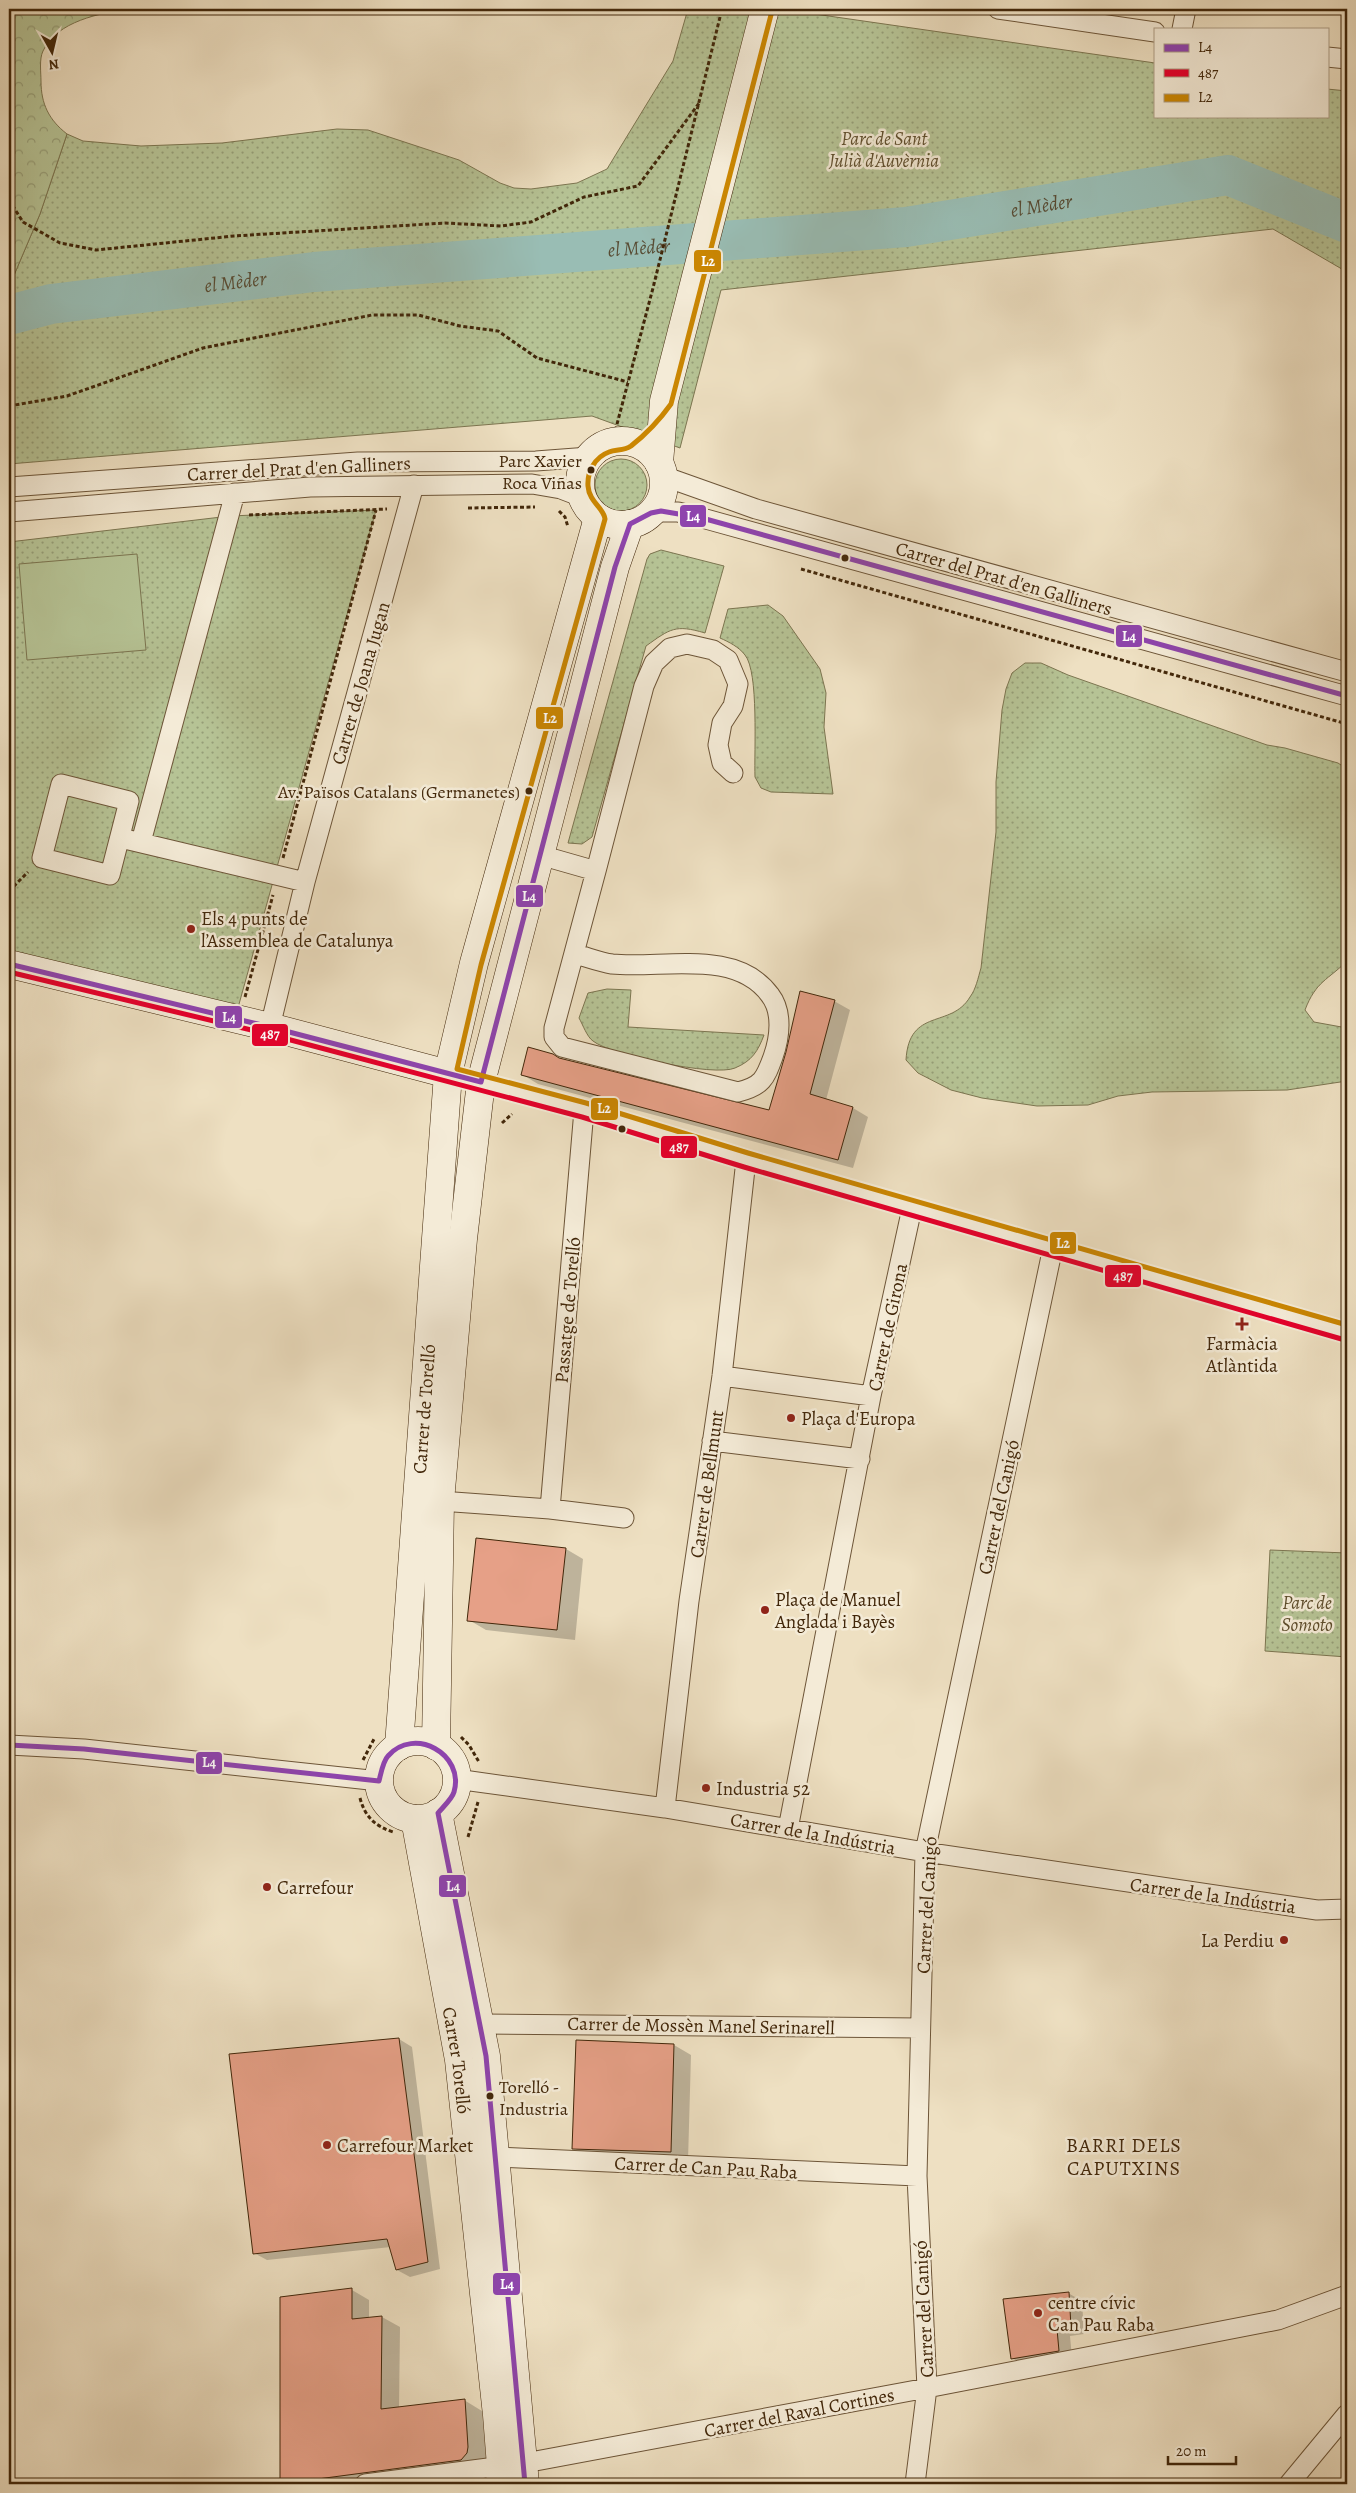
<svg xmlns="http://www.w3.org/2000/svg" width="1356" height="2493" viewBox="0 0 1356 2493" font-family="Alegreya,serif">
<defs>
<pattern id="green-dots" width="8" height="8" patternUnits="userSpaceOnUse" patternTransform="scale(1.25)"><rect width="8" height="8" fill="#b6c395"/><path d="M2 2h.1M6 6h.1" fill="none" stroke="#969e78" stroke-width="1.8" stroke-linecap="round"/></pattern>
<pattern id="forest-crowns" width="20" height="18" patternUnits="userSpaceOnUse" patternTransform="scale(1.25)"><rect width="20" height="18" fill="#b6c395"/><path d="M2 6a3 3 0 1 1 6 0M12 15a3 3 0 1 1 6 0" fill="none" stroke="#969e78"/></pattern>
</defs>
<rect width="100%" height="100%" fill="#eee0c2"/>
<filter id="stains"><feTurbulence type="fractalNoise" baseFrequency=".004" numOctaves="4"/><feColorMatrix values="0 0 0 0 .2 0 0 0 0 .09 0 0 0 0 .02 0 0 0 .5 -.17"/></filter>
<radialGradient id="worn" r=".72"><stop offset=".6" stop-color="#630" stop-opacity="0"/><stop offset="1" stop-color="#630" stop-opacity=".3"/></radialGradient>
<path fill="url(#green-dots)" stroke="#7c7550" d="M 688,9 L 780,9 L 1155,63 L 1155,116 L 1327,116 L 1327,89 L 1347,91 L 1347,272 L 1273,229 L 721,290 L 680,448 L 592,416 L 9,464 L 9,287 L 40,214 L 67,134 L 83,141 L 141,146 L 222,143 L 337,129 L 368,130 L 459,160 L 500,183 L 514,188 L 531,189 L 577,183 L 607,169 L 673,61 Z
M595 485a26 26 0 1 1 52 0a26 26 0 1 1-52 0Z
M 376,510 L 236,1015 L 9,952 L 9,542 L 230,516 Z
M 661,550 L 724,566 L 705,633 C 675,624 670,629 646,646 L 592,837 L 582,844 L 568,843 L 647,559 L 650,554 Z
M 768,605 L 783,616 L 820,669 L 826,693 L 824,727 L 833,794 L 771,792 L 761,788 L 755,777 C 754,752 759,672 745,655 C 739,647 729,642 720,638 L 728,609 Z
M 1025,663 L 1041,663 L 1068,675 L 1267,745 L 1285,748 L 1338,763 L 1347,769 L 1347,961 C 1328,980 1316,981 1305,1010 L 1314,1022 L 1347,1028 L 1347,1081 L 1287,1090 L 1152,1092 L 1118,1096 L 1088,1105 L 1037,1106 L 982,1098 L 951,1090 L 918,1073 L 906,1060 C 909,1007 951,1029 970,997 C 976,989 978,978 981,968 L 996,832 L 996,782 L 1002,710 L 1006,689 L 1012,673 Z
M 607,989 L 631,990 L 628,1027 L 764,1035 C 758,1051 752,1061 735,1068 C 715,1077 610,1055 593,1041 C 587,1037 583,1025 579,1018 L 588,993 Z
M 1270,1550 L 1347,1553 L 1347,1657 L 1265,1651 Z"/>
<path fill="url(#forest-crowns)" stroke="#7c7550" d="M 9,9 L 130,9 C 100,13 57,21 43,51 C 39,59 41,73 41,81 C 41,104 49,120 67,134 L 40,214 L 9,287 Z"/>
<path fill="#b6c395" stroke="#7c7550" d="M 137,554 L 146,650 L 27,660 L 19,564 Z"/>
<path fill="#0003" d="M 834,1001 L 850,1010 L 826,1100 L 853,1108 L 868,1117 L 853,1168 L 538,1084 L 523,1075 L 560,1059 L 769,1112 Z
M 566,1549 L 583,1559 L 575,1640 L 486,1630 L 469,1620 Z
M 399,2039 L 412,2047 L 440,2269 L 410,2277 L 397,2270 L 391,2247 L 267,2260 L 254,2253 Z
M 674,2045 L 691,2055 L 688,2161 L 591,2158 L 574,2148 Z
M 352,2290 L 369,2300 L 369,2318 L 382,2317 L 400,2327 L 399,2408 L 464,2400 L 482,2411 L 486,2458 L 484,2463 L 373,2484 L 282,2484 L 281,2298 Z
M 1068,2293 L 1082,2301 L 1084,2334 L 1070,2336 L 1072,2358 L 1026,2366 L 1012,2358 Z"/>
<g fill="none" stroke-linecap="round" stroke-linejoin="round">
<path stroke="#99bdb4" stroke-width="40" id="s1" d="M 9,315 L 51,304 L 314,272 L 906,227 L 1228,175 L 1347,223"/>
</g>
<path fill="#e6a087" stroke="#42270a" d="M 800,991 L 835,1000 L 810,1094 L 853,1107 L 838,1160 L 521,1075 L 528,1047 L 553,1054 L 559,1058 L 769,1110 L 786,1052 Z
M 476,1538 L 566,1548 L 557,1630 L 467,1621 Z
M 399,2038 L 428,2262 L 396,2270 L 387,2239 L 253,2254 L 229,2054 Z
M 576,2040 L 674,2044 L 671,2152 L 572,2149 Z
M 352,2288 L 352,2319 L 382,2316 L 381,2409 L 465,2399 L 468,2447 L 467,2453 L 461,2460 L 280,2484 L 280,2297 Z
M 1069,2292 L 1071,2327 L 1057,2329 L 1059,2351 L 1011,2359 L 1003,2299 Z"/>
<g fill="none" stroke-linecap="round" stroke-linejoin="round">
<g stroke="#6d5538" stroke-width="21">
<path id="street" d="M 998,9 L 1155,32
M 1182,29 L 1186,9
M 1327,57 L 1347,59
M 663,476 L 756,509 L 1347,672
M 9,487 L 358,462 L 536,461 L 589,457
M 9,512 L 310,487 L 532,484 L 561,489 L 582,497
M 652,512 L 678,512 L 702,518 L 1347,696
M 61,784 L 129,801 L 110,875 L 42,858 Z
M 129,840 L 305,882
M 141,842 L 235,493
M 540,855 L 596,871 L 554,1028 L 554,1037 L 562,1047 L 738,1092 C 762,1086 765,1079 773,1057 C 780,1037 783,1012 770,995 C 736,948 662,969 612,964 C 599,962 587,957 575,954
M 596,871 L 644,686 L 654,663 L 670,648 L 687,644 L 713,650 L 728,660 L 738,684 L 733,706 L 722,723 L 718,745 L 722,763 L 733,773
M 270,1027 L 305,882 L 414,485
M 448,1074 L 584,1110 L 746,1160 L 1347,1333
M 722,1376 L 871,1396
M 712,1441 L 860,1459
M 440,1501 L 550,1509 L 624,1518
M 550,1509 L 584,1110
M 9,1745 L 84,1749 L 379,1781
M 456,1779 L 665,1808 L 925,1852 L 1317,1910 L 1347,1909
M 665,1808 L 689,1601 L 722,1376 L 746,1160
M 788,1829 L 871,1396 L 912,1208
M 481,2024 L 920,2028
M 496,2157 L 917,2176
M 365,2484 L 525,2463 L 927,2388 L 1278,2320 L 1347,2295
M 915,2484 L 927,2388 L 917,2176 L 925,1852 L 1053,1247
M 1289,2484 L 1347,2414"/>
</g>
<g stroke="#42270a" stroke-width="29">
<g id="secondary">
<circle cx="622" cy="483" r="42"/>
<path d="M 659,463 L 664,401 L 765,9"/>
<path d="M 9,964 L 270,1027 L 448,1074"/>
<circle cx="418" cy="1780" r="39"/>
<path id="s2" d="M 399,1746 L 448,1074 L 474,963 L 598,518"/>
<path d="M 436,1746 L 440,1501 L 463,1239 L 481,1082 L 615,567 L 630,524"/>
<path d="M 438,1813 L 486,2056 L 525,2484"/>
<path id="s3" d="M 415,1819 L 459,2060 L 497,2415 L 501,2466 L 500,2484"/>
</g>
</g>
<path stroke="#42270a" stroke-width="3" stroke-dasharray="4 2.5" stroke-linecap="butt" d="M 9,115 L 12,73 L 12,9
M 9,200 L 23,222 L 60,243 L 96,250 L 234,236 L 445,223 L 501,226 L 531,222 L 584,197 L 638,186 L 700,102
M 9,406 L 67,396 L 203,348 L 372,315 L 418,315 L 460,326 L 498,331 L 537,358 L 628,382
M 612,443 L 653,288 L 722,9
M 468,508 L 535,507
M 559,511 L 565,517 L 568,527
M 249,515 L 387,509
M 801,569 L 1347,724
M 9,628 L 9,644
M 283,858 L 376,510
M 9,891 L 28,872
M 245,997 L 273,895
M 502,1123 L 512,1114
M 461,1737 L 469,1745 L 479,1762
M 363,1760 L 374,1739
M 360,1798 C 365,1817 375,1826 393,1832
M 468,1837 L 478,1802"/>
<use href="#street" stroke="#f4ebd7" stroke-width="19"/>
<use href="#secondary" stroke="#f4ebd7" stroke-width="28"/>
<g stroke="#f4ebd7" stroke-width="9">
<path id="bus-1" d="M 9,964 L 270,1027 L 481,1082 L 615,567 L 630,524 L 651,513 L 661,511 L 702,518 L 1347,696
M 9,1745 L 84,1749 L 379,1781 C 381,1773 383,1761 388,1756 C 414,1726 465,1754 454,1792 C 452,1799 443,1807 438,1813 L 486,2056 L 525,2484"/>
</g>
<g stroke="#f4ebd7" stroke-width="9">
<path id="bus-2" d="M 9,972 L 268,1034 L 582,1117 L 744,1167 L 1345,1340"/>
</g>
<g stroke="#f4ebd7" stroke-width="9">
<path id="bus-3" d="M 772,11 L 671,404 C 661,418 645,435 631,446 C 624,451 616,449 609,452 C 595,457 587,472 588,486 C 589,502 604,508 605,519 L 481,965 L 457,1069 L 586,1103 L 748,1153 L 1347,1325"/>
</g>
<use href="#bus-1" stroke="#8e44ad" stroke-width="5"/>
<use href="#bus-2" stroke="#e4002b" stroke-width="5"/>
<use href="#bus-3" stroke="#ca8602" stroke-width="5"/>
</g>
<g fill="#42270a" stroke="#f4ebd7" stroke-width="2">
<circle cx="591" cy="470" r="4.5"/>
<circle cx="845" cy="558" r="4.5"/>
<circle cx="529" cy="791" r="4.5"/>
<circle cx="622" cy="1129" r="4.5"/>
<circle cx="490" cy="2096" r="4.5"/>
</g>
<g fill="#8f2418" stroke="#f4ebd7" stroke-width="2">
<circle cx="191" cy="929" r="5"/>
<path d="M1239.5 1316.5h5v5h5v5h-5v5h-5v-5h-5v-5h5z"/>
<circle cx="791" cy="1418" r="5"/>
<circle cx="765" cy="1610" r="5"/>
<circle cx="706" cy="1788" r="5"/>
<circle cx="267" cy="1887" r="5"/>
<circle cx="1284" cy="1940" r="5"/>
<circle cx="327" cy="2145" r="5"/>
<circle cx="1038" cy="2313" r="5"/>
</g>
<g text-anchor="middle" stroke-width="5" stroke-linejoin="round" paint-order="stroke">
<g font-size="18" fill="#42270a" stroke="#f4ebd7" text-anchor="end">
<text x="582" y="467">Parc Xavier<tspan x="582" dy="22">Roca Viñas</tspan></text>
<text x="520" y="798">Av. Països Catalans (Germanetes)</text>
<text x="499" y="2093" text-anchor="start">Torelló -<tspan x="499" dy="22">Industria</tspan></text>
</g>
<g font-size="19" font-style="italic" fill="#5f4e2d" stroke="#f4ebd7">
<text x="884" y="145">Parc de Sant<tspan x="884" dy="22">Julià d'Auvèrnia</tspan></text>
<text x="1307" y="1609">Parc de<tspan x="1307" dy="22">Somoto</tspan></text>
</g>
<g font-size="19" fill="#42270a" stroke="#f4ebd7">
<text transform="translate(299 468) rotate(-3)" y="7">Carrer del Prat d'en Galliners</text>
<text transform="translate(1004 578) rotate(16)" y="7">Carrer del Prat d'en Galliners</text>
<text transform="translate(360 683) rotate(-74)" y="7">Carrer de Joana Jugan</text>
<text transform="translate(567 1310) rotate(-85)" y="7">Passatge de Torelló</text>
<text transform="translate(887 1327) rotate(-78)" y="7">Carrer de Girona</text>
<text dy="7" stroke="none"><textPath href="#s2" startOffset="338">Carrer de Torelló</textPath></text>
<text transform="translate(706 1484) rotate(-82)" y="7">Carrer de Bellmunt</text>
<text transform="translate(998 1507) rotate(-78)" y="7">Carrer del Canigó</text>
<text transform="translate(813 1833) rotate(10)" y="7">Carrer de la Indústria</text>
<text transform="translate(1213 1895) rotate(8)" y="7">Carrer de la Indústria</text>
<text transform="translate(926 1905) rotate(-87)" y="7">Carrer del Canigó</text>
<text transform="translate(701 2025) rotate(1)" y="7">Carrer de Mossèn Manel Serinarell</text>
<text dy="7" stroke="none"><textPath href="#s3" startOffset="245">Carrer Torelló</textPath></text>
<text transform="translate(706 2167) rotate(3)" y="7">Carrer de Can Pau Raba</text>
<text transform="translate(923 2309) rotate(-93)" y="7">Carrer del Canigó</text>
<text transform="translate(799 2412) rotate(-11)" y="7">Carrer del Raval Cortines</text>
</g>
<g font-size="19" fill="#42270a" stroke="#f4ebd7" text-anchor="start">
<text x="201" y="925">Els 4 punts de<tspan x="201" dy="22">l’Assemblea de Catalunya</tspan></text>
<text x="1242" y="1350" text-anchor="middle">Farmàcia<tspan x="1242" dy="22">Atlàntida</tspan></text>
<text x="801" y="1425">Plaça d'Europa</text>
<text x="775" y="1606">Plaça de Manuel<tspan x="775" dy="22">Anglada i Bayès</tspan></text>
<text x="716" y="1795">Industria 52</text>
<text x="277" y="1894">Carrefour</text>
<text x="1274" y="1947" text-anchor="end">La Perdiu</text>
<text x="337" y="2152">Carrefour Market</text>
<text x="1048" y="2309">centre cívic<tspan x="1048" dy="22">Can Pau Raba</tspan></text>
</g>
<g font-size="20" font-style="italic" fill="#584c34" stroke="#f4ebd7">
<text dy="7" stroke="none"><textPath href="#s1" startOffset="1039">el Mèder</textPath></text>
<text dy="7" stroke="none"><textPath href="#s1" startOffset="634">el Mèder</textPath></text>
<text dy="7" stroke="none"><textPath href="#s1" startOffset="229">el Mèder</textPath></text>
</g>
<g font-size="20" letter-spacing="1" fill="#42270a" stroke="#f4ebd7">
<text x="1124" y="2152">BARRI DELS<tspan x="1124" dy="23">CAPUTXINS</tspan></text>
</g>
</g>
<g stroke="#f4ebd7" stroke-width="2">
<rect x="693" y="249" width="29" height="24" rx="5" fill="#ca8602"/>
<rect x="679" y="504" width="28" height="24" rx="5" fill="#8e44ad"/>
<rect x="1115" y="624" width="28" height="24" rx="5" fill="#8e44ad"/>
<rect x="535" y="706" width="29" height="24" rx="5" fill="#ca8602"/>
<rect x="515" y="884" width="29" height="24" rx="5" fill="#8e44ad"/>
<rect x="214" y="1005" width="29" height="24" rx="5" fill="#8e44ad"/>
<rect x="251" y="1023" width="38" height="24" rx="5" fill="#e4002b"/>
<rect x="590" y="1097" width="29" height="24" rx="5" fill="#ca8602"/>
<rect x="660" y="1135" width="38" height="24" rx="5" fill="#e4002b"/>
<rect x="1049" y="1231" width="28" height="24" rx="5" fill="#ca8602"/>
<rect x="1104" y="1264" width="38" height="24" rx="5" fill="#e4002b"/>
<rect x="195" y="1751" width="28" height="24" rx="5" fill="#8e44ad"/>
<rect x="438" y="1874" width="29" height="24" rx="5" fill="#8e44ad"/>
<rect x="492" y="2272" width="29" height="24" rx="5" fill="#8e44ad"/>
</g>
<g font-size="14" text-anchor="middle" font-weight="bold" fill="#fff">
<text x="708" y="266">L2</text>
<text x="693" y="521">L4</text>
<text x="1129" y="641">L4</text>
<text x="550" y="723">L2</text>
<text x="529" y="901">L4</text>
<text x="229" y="1022">L4</text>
<text x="270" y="1039">487</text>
<text x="604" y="1113">L2</text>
<text x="679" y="1152">487</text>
<text x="1063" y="1248">L2</text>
<text x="1123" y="1281">487</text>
<text x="209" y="1767">L4</text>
<text x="453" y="1891">L4</text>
<text x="507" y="2289">L4</text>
</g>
<rect width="1356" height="2493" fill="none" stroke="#eee0c2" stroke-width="30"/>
<rect x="10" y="10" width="1336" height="2473" fill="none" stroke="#42270a" stroke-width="2.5"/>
<rect x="15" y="15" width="1326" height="2463" fill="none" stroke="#42270a"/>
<rect x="1154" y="28" width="175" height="90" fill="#f4ebd7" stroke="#ad9d85"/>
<rect x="1164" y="44" width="25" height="8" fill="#8e44ad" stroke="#ad9d85"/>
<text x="1198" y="52" font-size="15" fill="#42270a">L4</text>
<rect x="1164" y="69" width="25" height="8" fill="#e4002b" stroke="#ad9d85"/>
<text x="1198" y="78" font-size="15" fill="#42270a">487</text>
<rect x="1164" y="94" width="25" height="8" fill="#ca8602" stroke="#ad9d85"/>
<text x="1198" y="102" font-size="15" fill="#42270a">L2</text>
<g transform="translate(52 52) rotate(172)" stroke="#f4ebd7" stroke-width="4" paint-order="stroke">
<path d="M0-4L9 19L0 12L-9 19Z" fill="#42270a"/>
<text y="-8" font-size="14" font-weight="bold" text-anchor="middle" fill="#42270a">N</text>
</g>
<path d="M1168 2456v8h68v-8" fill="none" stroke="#42270a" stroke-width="2.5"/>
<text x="1176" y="2456" font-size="15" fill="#42270a" stroke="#f4ebd7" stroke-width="4" paint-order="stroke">20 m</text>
<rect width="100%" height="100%" filter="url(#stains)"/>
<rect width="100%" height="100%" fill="url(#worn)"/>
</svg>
